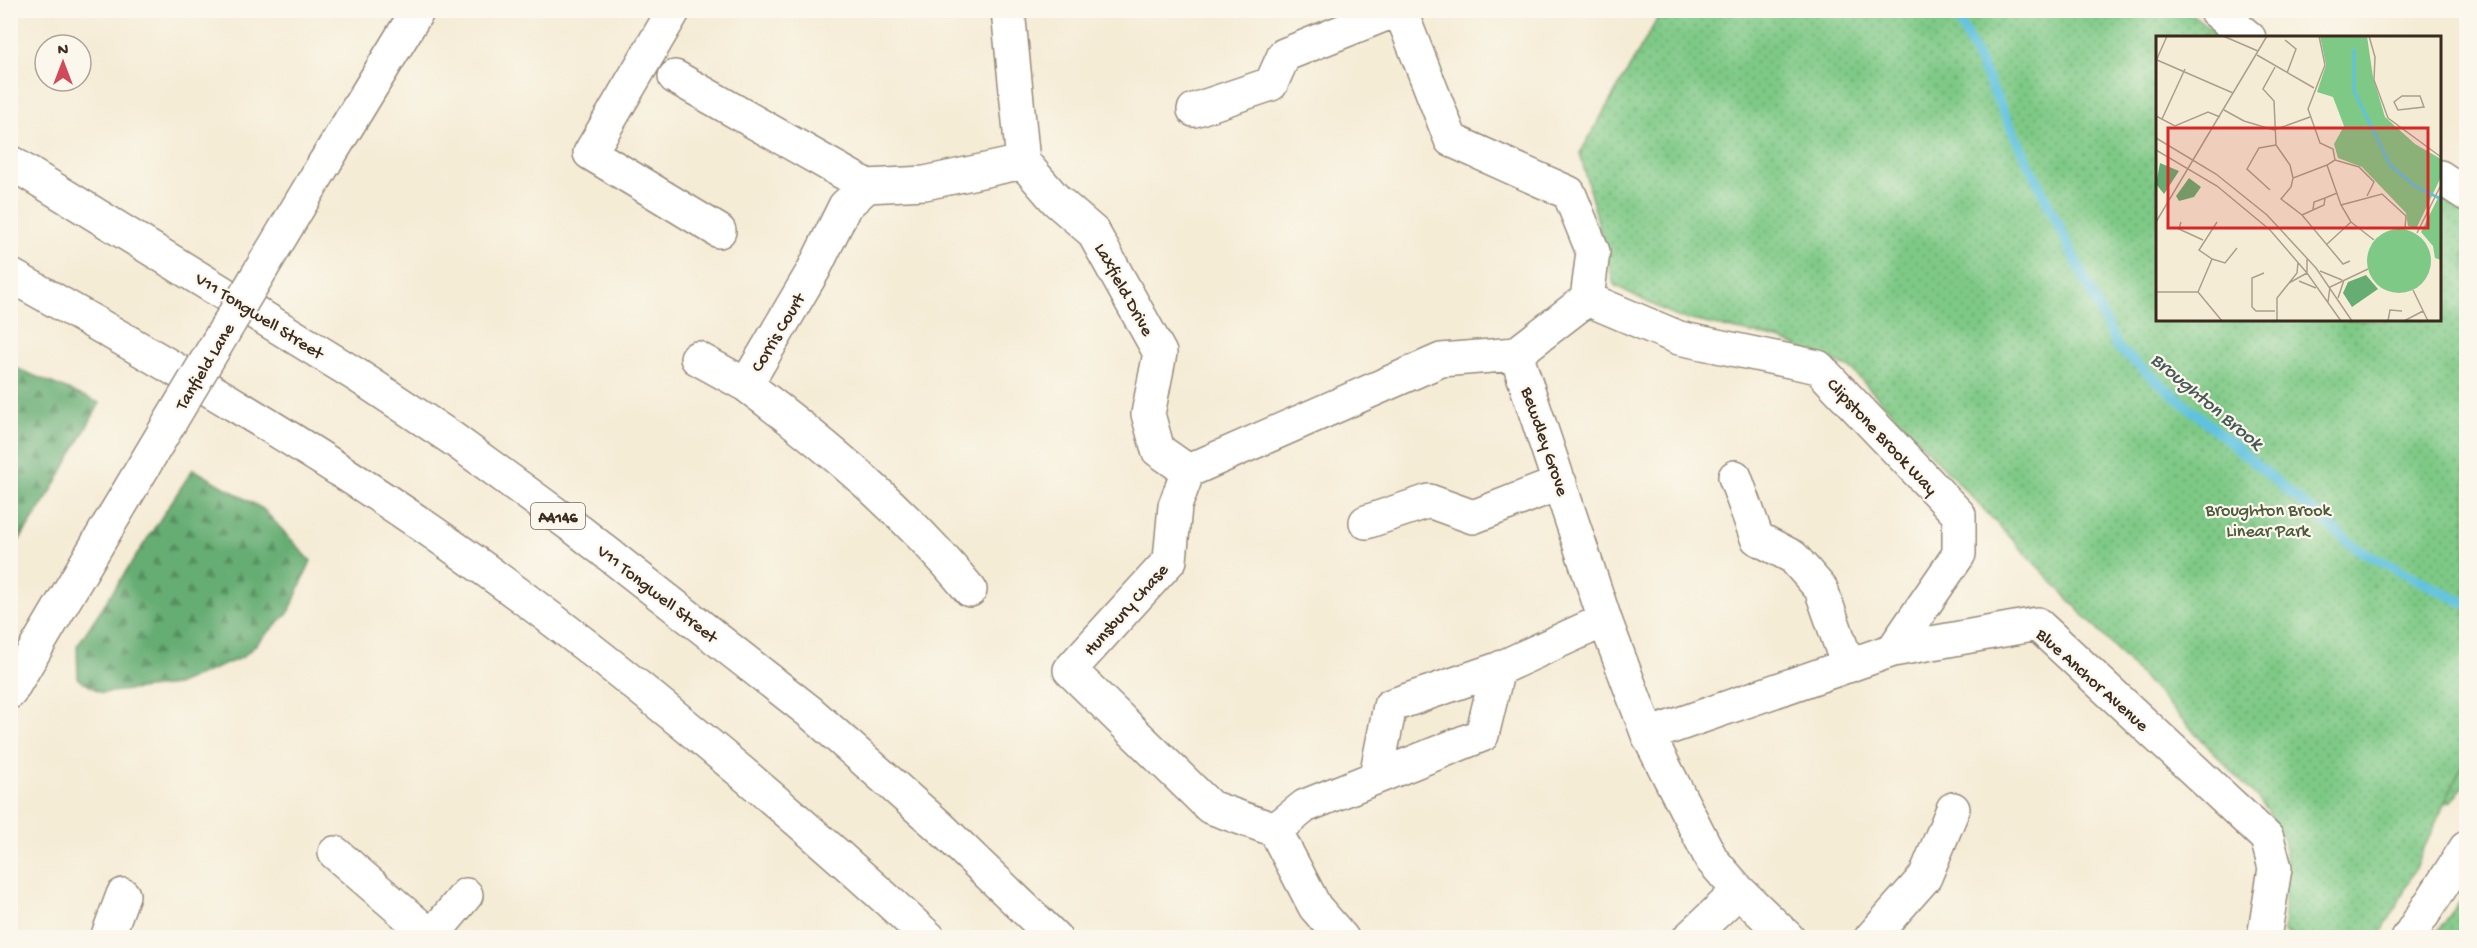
<svg xmlns="http://www.w3.org/2000/svg" width="2477" height="948" viewBox="0 0 2477 948" font-family="'Gochi Hand',sans-serif">
<defs>
<pattern id="grass-tufts" width="24" height="20" patternUnits="userSpaceOnUse" patternTransform="scale(1.5)"><rect width="24" height="20" fill="#7ec986"/><path d="M3 7l-1-3M5 7V3M7 7l1-3M15 17l-1-3M17 17v-4M19 17l1-3" fill="none" stroke="#68a36d"/></pattern>
<pattern id="forest-firs" width="22" height="20" patternUnits="userSpaceOnUse" patternTransform="scale(1.5)"><rect width="22" height="20" fill="#66ad73"/><path d="M5 1l3.5 6h-7zM16 11l3.5 6h-7z" fill="#558d5e"/></pattern>
<pattern id="park-dots" width="8" height="8" patternUnits="userSpaceOnUse" patternTransform="scale(1.5)"><rect width="8" height="8" fill="#7ec986"/><path d="M2 2h.1M6 6h.1" fill="none" stroke="#68a36d" stroke-width="1.8" stroke-linecap="round"/></pattern>
</defs>
<rect width="100%" height="100%" fill="#fbf7ec"/>
<filter id="ink" filterUnits="userSpaceOnUse"><feTurbulence type="fractalNoise" baseFrequency=".0167" numOctaves="2"/><feDisplacementMap in="SourceGraphic" scale="12" xChannelSelector="R" yChannelSelector="G"/><feConvolveMatrix kernelMatrix="1 2 1 2 8 2 1 2 1" color-interpolation-filters="sRGB"/></filter>
<filter id="wash" filterUnits="userSpaceOnUse"><feTurbulence type="fractalNoise" baseFrequency=".008" numOctaves="4" result="noise"/><feDisplacementMap in="SourceGraphic" scale="24" xChannelSelector="R" yChannelSelector="G"/><feGaussianBlur stdDeviation="1.35" result="paint"/><feColorMatrix in="noise" values="0 0 0 0 0 0 0 0 0 0 0 0 0 0 0 0 0 1.4 0 .05"/><feComposite in="paint" operator="in"/></filter>
<g filter="url(#wash)">
<rect width="100%" height="100%" fill="#f5ecd6"/>
<path fill="url(#grass-tufts)" stroke="#5c7a52" stroke-width="1.5" d="M 2466,726 L 2466,784 L 2450,802 L 2442,801 Z"/>
<path fill="url(#forest-firs)" stroke="#506c48" stroke-width="1.5" d="M 11,366 L 100,403 L 49,495 L 11,553 Z
M 193,469 L 263,509 L 311,561 L 289,612 L 243,657 L 176,685 L 102,693 L 78,679 L 77,646 Z"/>
<path fill="url(#park-dots)" stroke="#5c7a52" stroke-width="1.5" d="M 1662,11 L 2188,11 L 2221,37 L 2158,38 L 2158,320 L 2440,320 L 2440,196 L 2466,212 L 2466,757 L 2403,894 L 2379,937 L 2296,938 L 2284,933 L 2285,842 L 2267,809 L 1850,368 L 1779,339 L 1677,317 L 1614,285 L 1580,153 Z
M 2466,893 L 2466,937 L 2434,937 Z"/>
<g fill="none" stroke-linecap="round" stroke-linejoin="round">
<path stroke="#61c2e0" stroke-width="10" d="M 1954,10 L 2118,348 L 2356,548 L 2466,604"/>
</g>
</g>
<g filter="url(#ink)">
<g fill="none" stroke-linecap="round" stroke-linejoin="round">
<g stroke="#988b7a" stroke-width="36">
<path id="minor" d="M 674,10 L 590,153 L 719,231
M 1008,10 L 1023,162 L 1056,200 L 1093,232 L 1160,353 L 1148,414 L 1158,450 L 1188,471
M 1400,10 L 1451,140 L 1569,193 L 1593,252 L 1587,299 L 1516,354 L 1605,620 L 1648,735 L 1712,860 L 1739,891 L 1788,938
M 2215,10 L 2249,38
M 675,77 L 867,186
M 1194,110 L 1271,84 L 1284,55 L 1396,10
M 324,164 L 418,10
M 2440,177 L 2466,194
M 1587,299 L 1679,338 L 1818,367 L 1959,515 L 1959,554 L 1893,650
M 697,358 L 746,385
M 1735,477 L 1757,538 L 1793,557 L 1821,589 L 1848,666
M 1366,522 L 1429,501 L 1473,517 L 1560,483
M 970,590 C 905,511 828,446 746,385 L 813,271 L 845,206 L 867,186 L 925,183 L 1023,162
M 10,692 L 108,526
M 1648,735 L 1893,650 L 2037,624 L 2267,838 L 2275,868 L 2264,938
M 1376,776 L 1390,706 L 1498,669
M 1275,830 L 1305,806 L 1482,735 L 1498,669 L 1605,620
M 335,853 L 431,936
M 107,938 L 123,895
M 430,938 L 466,895
M 1342,938 L 1315,907 L 1275,830 L 1210,807 L 1070,670 L 1170,560 L 1175,506 L 1188,471 L 1441,360 L 1516,354
M 1689,938 L 1739,891
M 1871,938 L 1925,877 L 1953,809
M 2408,938 L 2466,848"/>
</g>
<g stroke="#988b7a" stroke-width="36">
<path id="highway" d="M 10,162 L 358,376 L 453,439 L 579,531 L 810,712 L 940,827 L 1055,938
M 10,275 C 165,362 318,450 462,553 C 626,670 781,802 929,938"/>
</g>
<use href="#minor" stroke="#fff" stroke-width="33"/>
<use href="#highway" stroke="#fff" stroke-width="33"/>
<g stroke="#988b7a" stroke-width="36" stroke-linecap="butt">
<path id="minor-bridge" d="M 108,526 L 324,164"/>
</g>
<use href="#minor-bridge" stroke="#fff" stroke-width="33"/>
</g>
</g>
<g text-anchor="middle" stroke-width="4.5" stroke-linejoin="round" paint-order="stroke">
<rect fill="#fbf7ec" stroke="#75685c" stroke-width="1.5" x="531" y="503" width="54" height="26" rx="4.5"/>
<g font-size="16" font-weight="bold" fill="#3b2a1e">
<text x="558" y="522">A4146</text>
</g>
<g font-size="18" fill="#3b2a1e" stroke="#fbf7ec">
<text transform="translate(1125 289) rotate(61)" y="6">Laxfield Drive</text>
<text transform="translate(260 315) rotate(32)" y="6">V11 Tongwell Street</text>
<text transform="translate(777 332) rotate(-59)" y="6">Corris Court</text>
<text transform="translate(204 366) rotate(-59)" y="6">Tanfield Lane</text>
<text transform="translate(1883 436) rotate(47)" y="6">Clipstone Brook Way</text>
<text transform="translate(1546 441) rotate(71)" y="6">Bewdley Grove</text>
<text transform="translate(658 593) rotate(38)" y="6">V11 Tongwell Street</text>
<text transform="translate(1125 609) rotate(-48)" y="6">Hunsbury Chase</text>
<text transform="translate(2093 679) rotate(42)" y="6">Blue Anchor Avenue</text>
</g>
<g font-size="18" fill="#4f5a3d" stroke="#fbf7ec">
<text x="2268" y="515">Broughton Brook<tspan x="2268" dy="21">Linear Park</tspan></text>
</g>
<g font-size="20" font-style="italic" fill="#465858" stroke="#fbf7ec">
<text transform="translate(2208 400) rotate(40)" y="7">Broughton Brook</text>
</g>
</g>
<g transform="translate(2156 36)">
<rect width="285" height="285" fill="#f5ecd6"/>
<path d="M 4,127 L 23,135 L 8,158 L 0,148 ZM 33,142 L 45,151 L 38,161 L 23,165 L 20,160 ZM 210,239 L 222,253 L 196,271 L 187,257 L 192,246 Z" fill="#66ad73"/>
<path d="M 164,0 L 211,0 L 217,41 L 229,81 L 259,108 L 285,123 L 285,141 L 260,193 L 252,190 L 250,177 L 206,131 L 182,122 L 178,108 L 188,90 L 177,61 L 161,56 L 170,29 ZM 285,156 L 285,224 L 279,222 L 277,210 L 265,196 ZM211 225a32 32 0 1 1 64 0a32 32 0 1 1-64 0Z" fill="#7ec986"/>
<path fill="none" stroke="#61c2e0" stroke-width="3" d="M 198,13 L 198,55 L 234,129 L 259,150 L 285,163"/>
<path fill="none" stroke="#ab9e8c" stroke-width="1.5" d="M 67,0 L 102,15M 163,0 L 169,29 L 152,73 L 164,107 L 177,113 L 179,124M 213,0 L 219,21 L 218,44 L 232,82 L 285,121M 129,4 L 140,13 L 131,37M 101,19 L 158,52M 1,24 L 77,57M 0,25 L 11,0M 119,31 L 107,53 L 118,65 L 120,109 L 134,129 L 137,142M 246,60 L 264,60 L 268,71 L 242,74 L 238,66 ZM 68,74 L 88,85 L 118,94 L 154,81M 0,80 L 19,90 L 52,76 L 64,81M 6,83 L 29,33M 0,102 L 60,138 L 111,179 L 160,232 L 196,285M 0,114 L 61,150 L 114,194 L 151,237 L 185,285M 179,124 L 171,129 L 185,169 L 195,186 L 218,204M 179,124 L 203,131 L 218,146 L 211,160M 171,129 L 137,142 L 135,151 L 125,163 L 146,179 L 187,228 L 194,225M 114,154 L 91,133 L 103,112 L 120,109M 185,169 L 226,158 L 250,180 L 249,192M 157,174 L 158,166 L 169,162M 146,179 L 168,169 L 169,162 L 181,157M 0,186 L 111,0M 25,186 L 23,193 L 47,204M 261,197 L 285,149M 170,209 L 195,186M 56,223 L 69,227 L 81,212M 164,235 L 186,244M 108,237 L 96,242 L 96,271 L 100,275 L 119,275M 143,245 L 160,252M 133,247 L 151,237 L 151,223M 257,254 L 272,285M 0,256 L 42,256 L 66,285M 42,256 L 56,223 L 43,214 L 61,186M 182,262 L 188,244M 172,266 L 174,251 L 212,233M 121,285 L 121,262 L 141,237 L 142,226M 232,285 L 234,274 L 246,275M 248,285 L 267,275"/>
<path fill="#d62828" fill-opacity="0.15" stroke="#d62828" stroke-width="3" d="M 12,92 L 272,92 L 272,192 L 12,192 Z"/>
<rect width="285" height="285" fill="none" stroke="#3b2a1e" stroke-width="3"/>
</g>
<rect width="2477" height="948" fill="none" stroke="#fbf7ec" stroke-width="36"/>
<g transform="translate(63 63)"><circle r="28" fill="#fbf7ec" stroke="#aea59a" stroke-width="1.5"/>
<path d="M0-4.5L10 22L0 15L-10 22Z" fill="#d1495b"/>
<text y="-9" font-size="16" font-weight="bold" text-anchor="middle" fill="#3b2a1e">N</text>
</g>
</svg>
